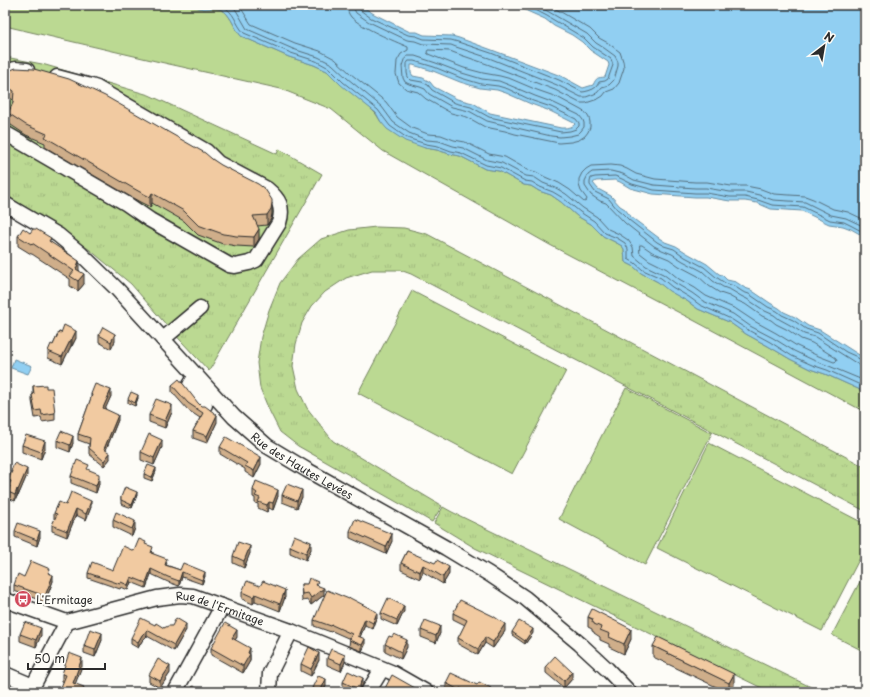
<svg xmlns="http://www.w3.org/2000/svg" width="870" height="697" viewBox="0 0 870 697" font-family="'Playpen Sans',sans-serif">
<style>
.grass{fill:url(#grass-tufts);stroke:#73825e}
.park{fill:#bbd992;stroke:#73825e}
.water{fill:#91cff2;stroke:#688da2;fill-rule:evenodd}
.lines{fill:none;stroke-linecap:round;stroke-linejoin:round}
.shore{stroke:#546d7b;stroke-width:1}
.minor-casing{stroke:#2b2b2b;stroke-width:17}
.minor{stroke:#fdfcf7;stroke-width:14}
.wall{fill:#cfae8a;stroke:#2b2b2b}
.shaded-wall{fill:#a98d71;stroke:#2b2b2b}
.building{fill:#f1caa1;stroke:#2b2b2b}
.labels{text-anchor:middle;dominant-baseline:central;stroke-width:4;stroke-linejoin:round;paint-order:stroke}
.street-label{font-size:11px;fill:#2b2b2b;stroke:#fdfcf7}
.poi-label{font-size:11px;fill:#2b2b2b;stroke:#fdfcf7;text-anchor:start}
</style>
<defs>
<pattern id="grass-tufts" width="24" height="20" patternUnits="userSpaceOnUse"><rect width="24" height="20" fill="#bbd992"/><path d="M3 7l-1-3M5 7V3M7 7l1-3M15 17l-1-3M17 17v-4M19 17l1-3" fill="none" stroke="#a1ba7e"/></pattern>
</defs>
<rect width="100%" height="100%" fill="#fdfcf7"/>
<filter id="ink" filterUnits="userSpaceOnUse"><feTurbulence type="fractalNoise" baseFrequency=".025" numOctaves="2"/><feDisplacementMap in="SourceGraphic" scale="8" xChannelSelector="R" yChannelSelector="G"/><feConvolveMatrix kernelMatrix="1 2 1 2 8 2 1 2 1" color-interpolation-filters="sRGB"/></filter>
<g filter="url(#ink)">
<g class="grass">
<path d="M5,57L42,64L149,95L277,154L279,149L322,174L209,371L169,328L131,284L90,250L11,198L5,195Z"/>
<path d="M376,227L404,228L427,234L865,467V511L411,274L400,270H372L346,278L325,292L312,306L302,323L296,344L293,366L298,389L307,408L333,441L442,506L432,522L298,446L280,432L269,410L260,388L257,363L261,337L269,310L280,283L298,259L321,239L349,230Z"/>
<path d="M443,507L452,512L821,692H770L475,548L434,523Z"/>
</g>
<g class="park">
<path d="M5,5H187C192,6 197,8 202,8C211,10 221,5 228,15C233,22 236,30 241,36L289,57L314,65L327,71L369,107L376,114L381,122L425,148L437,150L450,154L460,156L485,169L499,171L524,185L531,186L539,191L551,195L561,202L577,216L591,224L603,236L615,242L622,246L624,249L625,262L633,266L641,273L658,282L670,291L687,301L698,309L729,322L746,334L768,346L790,359L810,369L825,374L865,392V412L695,321L550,245L383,151L331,109L281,89L160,62L5,26Z"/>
<path d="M412,291L566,371L512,474L358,393Z"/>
<path d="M626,388L712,433L645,565L559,519Z"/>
<path d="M709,443L865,524V548L822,631L657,548Z"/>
<path d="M865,572V652L832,635Z"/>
</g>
<g class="water">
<path d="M187,5H360L374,14L410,32H417L424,35L452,36L459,38L492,50L561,76L583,88L593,85C597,77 597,78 605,77L609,65L608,62L590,50L582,42L572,35L554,26L545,19L527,11L519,5H865V203L864,204H865V237L851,229L843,226L829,224L802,211L771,209L757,203L745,201H730L706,197H695L653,194L630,188L620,182L615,180L596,181L593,183L598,189L611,196L620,206L625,209L631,217L659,238L665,242L676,246L687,253L707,264L719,274L722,275L727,280L736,282L745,288L751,290L770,303L779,308L784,312L795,317L808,326L820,330L864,358L865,362V392L825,374L810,369L790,359L768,346L746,334L729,322L698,309L687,301L669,291L658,282L641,273L633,266L625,262L624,249L622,246L615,242L603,236L591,224L577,216L561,202L551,195L539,191L531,186L524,185L499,171L485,169L460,156L450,154L437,150L425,148L405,141L387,129L381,122L376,113L341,85L327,71L314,65L289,57L241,36C235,29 233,21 227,14C220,6 212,9 203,9C198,8 192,6 187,5ZM411,65H413L433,71L460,82L480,88L497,90L506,93L531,104L550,111L574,123L575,124C572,128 566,128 561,128L490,113L473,103L457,99L434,87L430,82L423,78L413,76L411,73Z"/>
<path d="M14,359L32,366L28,374L11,368Z"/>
</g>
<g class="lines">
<g class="shore">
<path d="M221,5C236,13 234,22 244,33L291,53L316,61L329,68L343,82L378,110L390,126L407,138L426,144L438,146L451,151L461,153L486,165L501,168L525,181L532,182L540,187L553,192L563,198L580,212L594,221L605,233L617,238L625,243L628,249V259L635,263L643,270L661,278L672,287L689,297L700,305L731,319L748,330L770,342L792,356L812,365L827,370L865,387"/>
<path d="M231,5L236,10L247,29L293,49L318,57L332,64L347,78L382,107L393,122L409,133L427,140L439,141L453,146L463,148L487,160L502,163L526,176L534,177L543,183L556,188L566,194L583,208L597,217L608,229L619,234L628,240L633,247L634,256L646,266L663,274L675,283L692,293L703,301L733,314L750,326L773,338L794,351L813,360L829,366L865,381"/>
<path d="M239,5L251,24L295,43L320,51L335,59L351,74L386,102L397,117L412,128L428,134L441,135L454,140L465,142L489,154L505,157L528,170L536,172L545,177L559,183L570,190L584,202L586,201L587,199L581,191L579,185V179L582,173L586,169L591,166L611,165L620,166L627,169L636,174L655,179L695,182H707L731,186H746L761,189L774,194L805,196L813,199L833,209L848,212L865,220"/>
<path d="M347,5C347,10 348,13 351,17C362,28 394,41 408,47V50L401,54L397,61L396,74L399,83L406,89L418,92L426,99L451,113L467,117L485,127L505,131L515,134L559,143L571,142L579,140L585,136L588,132L590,127V122L589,118L586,113L581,110L557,97L537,90L511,79L500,76L483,73L464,68L428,54L427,52L428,50L450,51L455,53L487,64L555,90L580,103H586L598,99L603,96L606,92L614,89L619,83L624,68L623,61L620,52L608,43L599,38L590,29L549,5"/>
<path d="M353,5L354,9L356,13L369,22L407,40L415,41L423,44L451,45L456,47L489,58L557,85L581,97H586L597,93L602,87L609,85L614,80L618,66V62L615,56L604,48L596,43L587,34L549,12L536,5"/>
<path d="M358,5L360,10L371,18L408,35L416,36L424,39L451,40L458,42L491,53L559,80L582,92C585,92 593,90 596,87C597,86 598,84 599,82L605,81L608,79L613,65L611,59L593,47L584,38L547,16L526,5"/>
<path d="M408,56H415L436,63L462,73L482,79L499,81L509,85L535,96L554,103L579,115L583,120L584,123V127L581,131L578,134L570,136L560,137L551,136L487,121L469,111L452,107L429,94L425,89L420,87L409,84L405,82L403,78L402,66L404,60Z"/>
<path d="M409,61H414L434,67L461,78L481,84L498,86L508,89L533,101L551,107L576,119L579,123V126L576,129L570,131L561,132L489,117L471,107L455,103L432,90L428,85L422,82L411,80L408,77L407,73V64Z"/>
<path d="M865,227L846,218L831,215L805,202L773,200L759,195L746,192H730L706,188H695L654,185L634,180L623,174L611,171L592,172L588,175L585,181V186L591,195L600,201L606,203L625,223L654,246L662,250L672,254L683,261L702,271L713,281L723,287L731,290L741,296L747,299L765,311L774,315L779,319L790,325L804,334L815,337L859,365L865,366"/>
<path d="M865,233L852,226L844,222L830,220L803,207L772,205L758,200L745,197H730L706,193H695L654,190L632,184L622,179L615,176L595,177L591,178L590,182V185L595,192L609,199L617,209L622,213L629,220L657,242L664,246L674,249L685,257L704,267L716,277L725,283L734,286L743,292L749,294L768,307L777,311L782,315L793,320L806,329L818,333L846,352L855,356L862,361H865"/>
<path d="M640,245H642L652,252L669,259L679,266L698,276L709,286L720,293L729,296L738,301L745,304L762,316L771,320L776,324L788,330L801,339L812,343L836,358L837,361L834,362L816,355L797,346L776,333L754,321L736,309L706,296L695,288L679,279L667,269L649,260L640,253Z"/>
</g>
<g class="minor-casing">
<g id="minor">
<path d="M5,73L15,69L27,70"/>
<path d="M5,133L127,204L150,220L229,265L235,266L249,263L256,260L279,223C284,207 279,199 267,189L218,163L206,151L97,88L91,86L57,77"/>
<path id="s1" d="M5,204L58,235L81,254L117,289L234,417L267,446L307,470L446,548L489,574L525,598L580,644L607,669L629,692"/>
<path d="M163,339L200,308"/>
<path d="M196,375L190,385L205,405"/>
<path id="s2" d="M5,600L67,622L157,598L180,595L193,596L291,631L391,672L426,692"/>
<path d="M5,674L33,686"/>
<path d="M31,692L33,686L67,622"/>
<path d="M175,692L220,610L222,606"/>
<path d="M269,692L270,673L291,631"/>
<path d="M368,692L382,669"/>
</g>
</g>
<use href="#minor" class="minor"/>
</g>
<g class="wall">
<path d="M7,72L212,159L272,214L271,219L267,225L257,226L259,239L254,247L236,246L231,245L223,244L198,235L184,221L152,203L150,207L140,202L131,197L45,147V143L26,135L8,123V113L13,103V100L5,95V81L7,78Z"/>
<path d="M30,233L51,242L79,270L84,284L78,291L70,286V279L32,254H31L18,246V236Z"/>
<path d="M59,332L76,338L72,346H71L62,364L48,358V351L53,345Z"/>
<path d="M99,335L115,341L111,349L99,342Z"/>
<path d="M172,385L201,406L217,422L207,443L193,438V431L200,418L188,410L172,392Z"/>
<path d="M33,386L46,388L55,413V420L42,422L41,417L35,418L32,401V395L33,394Z"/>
<path d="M91,394L111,396L105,409L118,420L106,450L110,459L104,466L89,454V444L78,440V434L91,398Z"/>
<path d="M138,398L135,406L128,403V399Z"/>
<path d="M172,412L165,428L149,422V415Z"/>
<path d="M57,440L73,443L70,452L57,447Z"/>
<path d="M22,445L45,448L41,459L22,452Z"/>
<path d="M162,447L154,465L141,460V452Z"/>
<path d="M220,447L261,464L254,478L245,472V469L220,454Z"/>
<path d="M89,470L99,484L96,493L71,483V476Z"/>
<path d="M11,471L27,475L18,496H17L15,501L8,498V492L9,489L8,480L11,475Z"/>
<path d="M156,471L152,481L144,478V474Z"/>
<path d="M253,490L278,496L273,510L269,508L267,512L258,508V504L255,503V498L253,497Z"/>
<path d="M137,495L132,508L121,504V497Z"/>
<path d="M282,495L302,497L297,508L282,502Z"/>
<path d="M66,505L91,507L86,520L76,515L67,537L52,531V525L55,519H54V513Z"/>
<path d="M113,520L135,528L132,536L113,527Z"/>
<path d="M15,531L40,537L37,546L15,537Z"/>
<path d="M350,531L392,541L386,554L350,538Z"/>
<path d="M146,545L153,552V554L167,563L166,565L180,570L205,576L202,584L182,577L179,586L168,582L151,574L146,588L131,582L128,590L121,587L120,589L88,578V573L113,570L134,551Z"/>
<path d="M290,546L311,549L306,560L290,553Z"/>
<path d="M407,551L449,574L443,584L423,572L420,579L401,570V563Z"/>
<path d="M250,553L244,568L233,563V556Z"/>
<path d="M50,573L53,581L45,602L14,591V585L24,577Z"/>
<path d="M301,584L318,585L324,595L311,605L308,600L302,601Z"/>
<path d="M242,592L285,597L280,611L255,601L253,604L242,599Z"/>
<path d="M404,611L397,626L381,619V613Z"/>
<path d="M453,613L505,631L493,648L485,643L478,655L458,644V638L465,625L453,619Z"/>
<path d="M588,617L631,639L624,654L609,647V644L600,640V637L594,633V632L592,631V629L588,627Z"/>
<path d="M377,618L373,629L365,625L360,637L365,645L362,651L349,646L350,639L332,631L331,632L314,626V620Z"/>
<path d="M155,625L164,628L186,630L174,651L147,636L142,641L138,648L131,644V638Z"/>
<path d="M421,630L440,633L436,643L421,637Z"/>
<path d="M512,632L533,633L525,644L512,635Z"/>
<path d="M20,634L41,635L36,647L20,641Z"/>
<path d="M237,637L235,640L250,655V661L243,673L211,655V648Z"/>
<path d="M102,640L95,657L84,653V646Z"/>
<path d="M385,644L407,647L401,659L385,651Z"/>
<path d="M653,646L734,685L730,692H727L653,657Z"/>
<path d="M327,658L345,662L341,671L327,665Z"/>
<path d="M319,660L311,676L301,671V664Z"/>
<path d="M82,666L75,683L84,692L62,681V674Z"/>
<path d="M546,666L572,679L564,688L546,673Z"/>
<path d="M170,673L160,688L149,682V675Z"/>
<path d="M343,682L363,684L360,692H351L343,688Z"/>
<path d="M446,683L491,692H450L446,690Z"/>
<path d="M326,686L323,692H312V688Z"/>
</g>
<g class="shaded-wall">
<path d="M152,193V203L150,207V197Z"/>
<path d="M272,203V214L271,219L267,225V215Z"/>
<path d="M259,229V239L254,247V237Z"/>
<path d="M79,261V272L76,269Z"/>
<path d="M84,274V284L78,291V281Z"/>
<path d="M76,331V338L72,346V339Z"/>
<path d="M115,334V341L111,349V342Z"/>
<path d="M71,339V346L62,364V357Z"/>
<path d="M111,390V396L103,414V408Z"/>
<path d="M138,395V398L135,406V403Z"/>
<path d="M172,405V412L165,428V421Z"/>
<path d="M118,415V420L104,454V449Z"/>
<path d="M217,415V422L207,443V436Z"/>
<path d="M73,436V443L70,452V445Z"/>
<path d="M162,440V447L154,465V458Z"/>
<path d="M45,441V448L41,459V452Z"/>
<path d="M110,453V459L104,466V461Z"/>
<path d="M261,457V464L254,478V471Z"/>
<path d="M156,468V471L152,481V477Z"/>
<path d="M27,469V475L18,496V490Z"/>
<path d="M99,477V484L96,493V486Z"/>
<path d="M17,489V496L15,501V495Z"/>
<path d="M278,490V496L273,510V503Z"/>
<path d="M302,490V497L297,508V501Z"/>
<path d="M137,492V495L132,508V505Z"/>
<path d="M91,501V507L86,520V514Z"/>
<path d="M269,502V508L267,512V505Z"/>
<path d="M76,509V515L67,537V531Z"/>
<path d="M135,521V528L132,536V529Z"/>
<path d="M40,531V537L37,546V540Z"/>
<path d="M392,534V541L386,554V547Z"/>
<path d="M311,542V549L306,560V553Z"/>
<path d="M250,546V553L244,568V561Z"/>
<path d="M423,565V572L420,579V572Z"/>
<path d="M449,567V574L443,584V577Z"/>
<path d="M151,569V574L146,588V583Z"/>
<path d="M182,572V577L179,586V581Z"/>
<path d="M205,572V576L202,584V580Z"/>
<path d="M53,575V581L45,602V596Z"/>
<path d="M131,577V582L128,590V585Z"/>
<path d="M324,588V595L311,605V598Z"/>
<path d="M285,590V597L280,611V604Z"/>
<path d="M255,594V601L253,604V597Z"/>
<path d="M404,606V611L397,626V620Z"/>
<path d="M377,612V618L373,629V623Z"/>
<path d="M365,619V625L358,642V636Z"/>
<path d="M186,624V630L174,651V645Z"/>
<path d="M505,624V631L493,648V642Z"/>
<path d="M440,626V633L436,643V636Z"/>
<path d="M41,628V635L36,647V640Z"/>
<path d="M533,629V633L525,644V641Z"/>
<path d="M631,629V639L624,654V644Z"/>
<path d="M9,630V637L5,647V640Z"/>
<path d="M147,630V636L142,641L138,648V642L142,635Z"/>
<path d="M237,630V637L232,645V638Z"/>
<path d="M102,633V640L95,657V650Z"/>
<path d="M485,637V643L478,655V649Z"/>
<path d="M365,639V645L362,651V645Z"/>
<path d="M407,640V647L401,659V652Z"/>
<path d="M250,648V661L243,673V666L248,653Z"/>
<path d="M319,653V660L311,676V669Z"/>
<path d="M345,655V662L341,671V664Z"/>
<path d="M82,658V666L73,690V683Z"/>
<path d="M170,666V673L160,688V681Z"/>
<path d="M572,672V679L564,688V681Z"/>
<path d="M734,674V685L730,692H729V683Z"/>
<path d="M363,678V684L360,691V685Z"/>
<path d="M326,679V686L323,692H320Z"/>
</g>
<g class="building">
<path d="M16,68L34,69L69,79L105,96L205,153L212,159L221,165L258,184L265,189L272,200V203L271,209L267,215L253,216L259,229L254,237L236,236L231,235L223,234L198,225L184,211L152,193L150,197L140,192L131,187L45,137L47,134L26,125L8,113L13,103L14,91L5,85V81L11,74L7,72L8,71Z"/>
<path d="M23,228L30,233L33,229H36L51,238L49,241L79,261L76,269L84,274L78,281L70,276L74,271L32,243L31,244L18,236Z"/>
<path d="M64,325L76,331L72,339H71L62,357L48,351L51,344L53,345L59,332L61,333Z"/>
<path d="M103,327L115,334L111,342L99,335Z"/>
<path d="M179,379L184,385L198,403L201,406H205L217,415L207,436L193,431L203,413L188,403L172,385Z"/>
<path d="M95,384L111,390L103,408L118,415L104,449L110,453L104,461L89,448L90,438L78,434L92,395L91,394Z"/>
<path d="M46,385V388H52L55,413L42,415L41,410L35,411L32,395L34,394L33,386Z"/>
<path d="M131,392L138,395L135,403L128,399Z"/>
<path d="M156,399L172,405L165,421L149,415Z"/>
<path d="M61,431L73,436L70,445L57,440Z"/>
<path d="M149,434L162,440L154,458L141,452Z"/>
<path d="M26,435L45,441L41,452L22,445Z"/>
<path d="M226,437L261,457L254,471L245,466L247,463L220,447Z"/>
<path d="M77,460L89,465L87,469L99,474V477L96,486L71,476Z"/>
<path d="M14,463L27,469L18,490L17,489L15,495L8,492L10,486L9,485L11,481L8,480L12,471H11Z"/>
<path d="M148,465L156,468L152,477L144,474Z"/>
<path d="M256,481L278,490L273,503L269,502L267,505L258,502L260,498L255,496L257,493L253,490Z"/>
<path d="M287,484L302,490L297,501L282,495Z"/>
<path d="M125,487L137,492L132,505L121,500V497Z"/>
<path d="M71,492L91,501L86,514L76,509L67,531L52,525L57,514L54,513L59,502L66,505Z"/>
<path d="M116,512L135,521L132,529L113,520Z"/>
<path d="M355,519L392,534L386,547L350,531Z"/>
<path d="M18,523L40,531L37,540L15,531Z"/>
<path d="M294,535L311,542L306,553L290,546Z"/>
<path d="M139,539L146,542L145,544L153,547L151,553L167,559L165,565L180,570L183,563L205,572L202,580L182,572L179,581L168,577L151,569L146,583L131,577L128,585L121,582L120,584L88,573L92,562L113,570L123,546L134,551Z"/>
<path d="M238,542L250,546L244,561L233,556Z"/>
<path d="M407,551L435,563L437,560L449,567L443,577L423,565L420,572L401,563Z"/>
<path d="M31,561L50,569L48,573L53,575L45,596L14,585L18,574L24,577Z"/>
<path d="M309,578L318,582L316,585L324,588L311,598L308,593L302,594L301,584H307Z"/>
<path d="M247,581L260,586L263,581L285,590L280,604L255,594L253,597L242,592Z"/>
<path d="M327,590L349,599L350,598L377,612L373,623L365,619L358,636L365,639L362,645L349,640L352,634L332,625L331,626L314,620Z"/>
<path d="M388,598L404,606L397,620L381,613Z"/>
<path d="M460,600L493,616L505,624L493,642L485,637L478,649L458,638L467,620L453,613Z"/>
<path d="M592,609L631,629L624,644L609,637L610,634L600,630L601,627L594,624V623L592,622L593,619L588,617Z"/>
<path d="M141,618L155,625L156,623L164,628L168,626H172L176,618L186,624L174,645L147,630L142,635L138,642L131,638Z"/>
<path d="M425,620L440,626L436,636L421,630Z"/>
<path d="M519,621L533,629L525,641L512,632Z"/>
<path d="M25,622L41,628L36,640L20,634Z"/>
<path d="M225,623L237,630L232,638L250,648L248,653L250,654L243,666L211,648Z"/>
<path d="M5,629L9,630L5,640Z"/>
<path d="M90,629L102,633L95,650L84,646Z"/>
<path d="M394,634L407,640L401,652L385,644L389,636L392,637Z"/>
<path d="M658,637L734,674L729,683L653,646Z"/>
<path d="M309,647L319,653L311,669L301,664Z"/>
<path d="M331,649L345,655L341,664L327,658Z"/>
<path d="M69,653L82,658L73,683L84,687L82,692H59L66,675L62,674Z"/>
<path d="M555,656L572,672L564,681L546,666Z"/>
<path d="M158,659L170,666L160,681L149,675Z"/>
<path d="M348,671L363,678L360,685V690L343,682Z"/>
<path d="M451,673L477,685L479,682L491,688L489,692H468L460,688L459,690L446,683Z"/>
<path d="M392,675L422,692H383Z"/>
<path d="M318,676L326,679L320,692L312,688Z"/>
<path d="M193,686L200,690L198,692H187L188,689L191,690Z"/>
</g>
</g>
<defs>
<g id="bus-disc" transform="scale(0.9)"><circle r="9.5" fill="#d1495b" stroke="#fdfcf7"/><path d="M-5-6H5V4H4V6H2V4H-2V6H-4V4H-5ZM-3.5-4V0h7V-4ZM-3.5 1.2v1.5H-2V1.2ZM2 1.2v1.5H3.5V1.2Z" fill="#fff"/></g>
</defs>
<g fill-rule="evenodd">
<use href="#bus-disc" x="23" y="599"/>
</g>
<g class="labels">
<g class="street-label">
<text stroke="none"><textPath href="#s1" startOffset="399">Rue des Hautes Levées</textPath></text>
<text stroke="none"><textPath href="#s2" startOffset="224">Rue de l'Ermitage</textPath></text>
</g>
<g class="poi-label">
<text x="36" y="599">L'Ermitage</text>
</g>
</g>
<rect width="870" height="697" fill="none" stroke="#fdfcf7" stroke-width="20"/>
<rect x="10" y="10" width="850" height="677" fill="none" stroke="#2b2b2b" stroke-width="1.5" filter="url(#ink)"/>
<g transform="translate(824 46) rotate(31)" stroke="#fdfcf7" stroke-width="3" paint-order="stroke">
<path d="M0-3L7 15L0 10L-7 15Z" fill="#2b2b2b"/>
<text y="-6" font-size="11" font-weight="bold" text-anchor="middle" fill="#2b2b2b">N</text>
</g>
<path d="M28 663v6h77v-6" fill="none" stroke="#2b2b2b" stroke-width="2"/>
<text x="34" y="663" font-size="12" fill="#2b2b2b" stroke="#fdfcf7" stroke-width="3" paint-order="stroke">50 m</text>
</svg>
